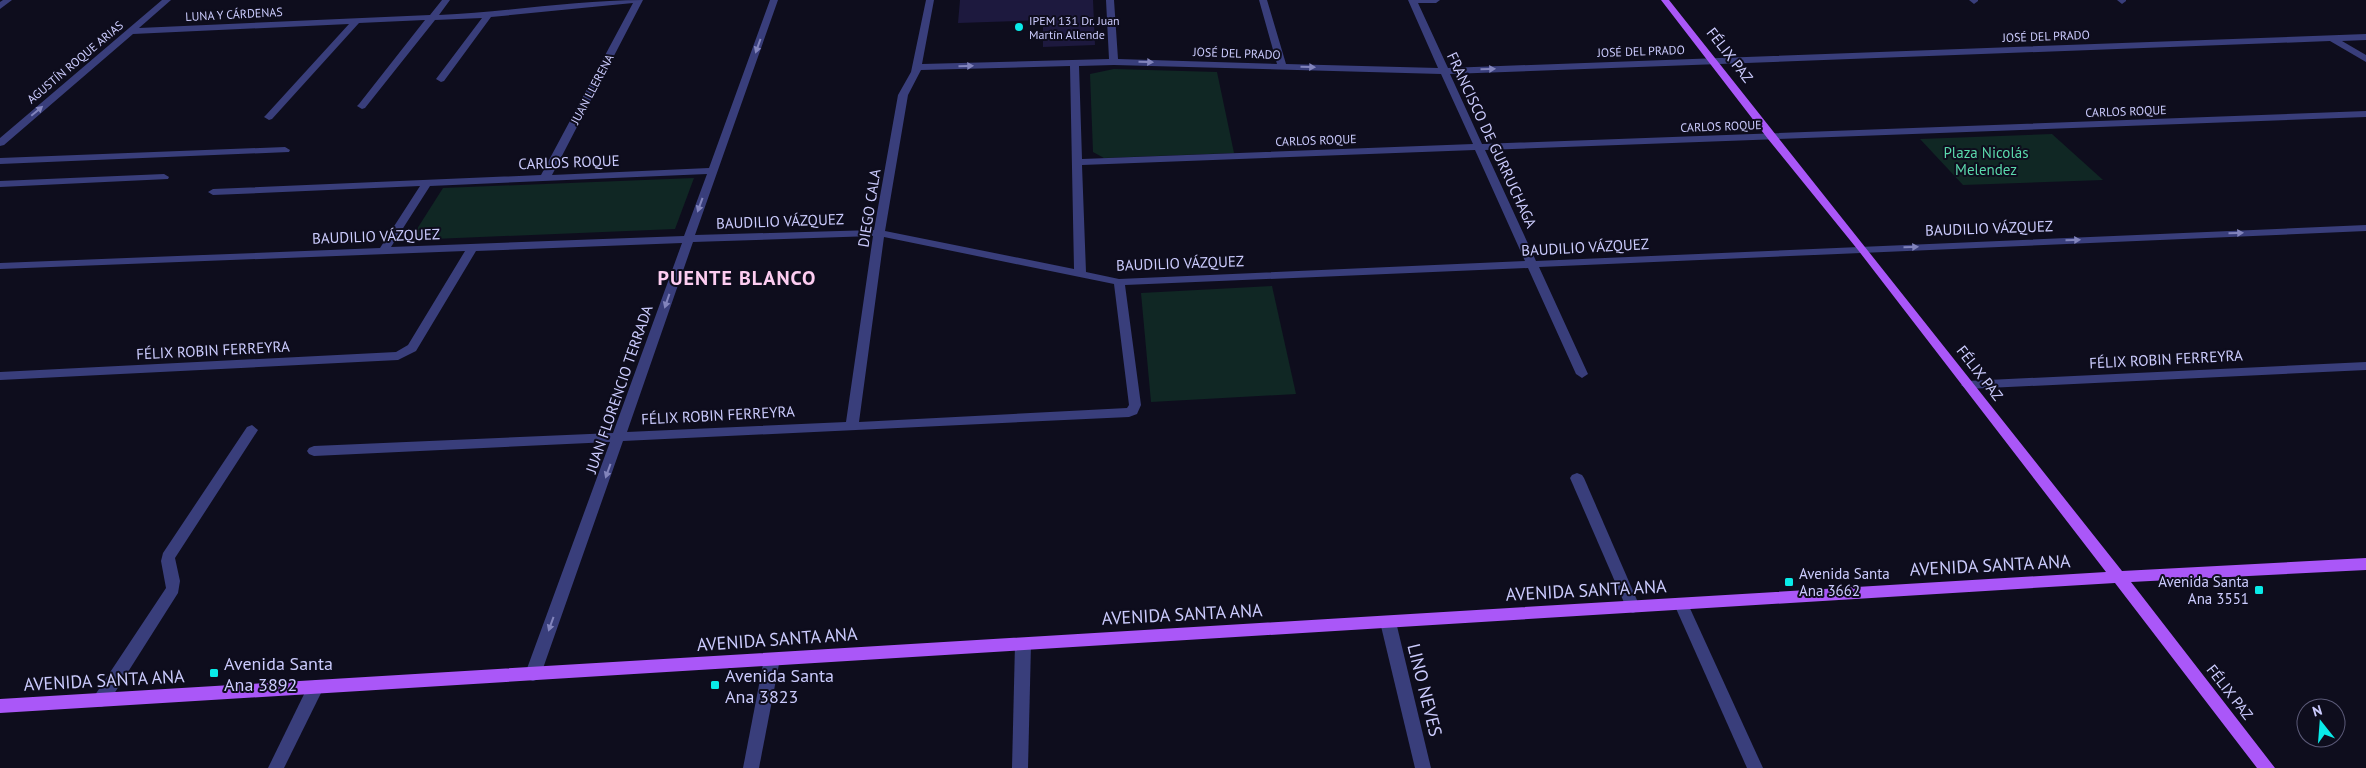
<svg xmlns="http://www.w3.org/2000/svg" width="2366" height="768" viewBox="0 0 2366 768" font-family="'PT Sans',sans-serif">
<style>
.green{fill:#102724}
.building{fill:#1d193e}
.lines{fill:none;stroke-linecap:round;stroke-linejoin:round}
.minor{fill:#393e7b;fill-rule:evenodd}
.major{fill:#aa57f8;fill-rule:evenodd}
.oneway{fill:#8284bc}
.poi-dot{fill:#09ebe8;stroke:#0e0d1d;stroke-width:2}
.labels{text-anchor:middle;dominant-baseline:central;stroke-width:4;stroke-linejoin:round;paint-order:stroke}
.far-street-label{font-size:12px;fill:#cbcbfd;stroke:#0e0d1d}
.far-poi-label{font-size:12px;fill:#cbcbfd;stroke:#0e0d1d;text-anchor:start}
.street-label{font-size:15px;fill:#cbcbfd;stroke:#0e0d1d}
.park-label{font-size:15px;fill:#5bd9ac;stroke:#0e0d1d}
.poi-label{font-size:15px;fill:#cbcbfd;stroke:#0e0d1d;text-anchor:start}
.near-street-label{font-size:18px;fill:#cbcbfd;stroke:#0e0d1d}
.near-poi-label{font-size:18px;fill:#cbcbfd;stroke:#0e0d1d;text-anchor:start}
.district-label{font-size:20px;font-weight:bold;letter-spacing:1px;fill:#fdcdf1;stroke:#0e0d1d}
</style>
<rect width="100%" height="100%" fill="#0e0d1d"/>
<g class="green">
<path d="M1114,69L1217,72L1234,153L1104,158L1093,152L1090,74Z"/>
<path d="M2052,134L2103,180L1963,185L1920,139Z"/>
<path d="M694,178L675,229L410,240L443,188Z"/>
<path d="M1272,286L1296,394L1151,402L1141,293Z"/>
</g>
<path class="building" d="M960,0H1093L1095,45L1043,47V20L958,23Z"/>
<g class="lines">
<g class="minor">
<path d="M3,0H12L0,9V2Z"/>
<path d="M162,0H171L139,28L430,15L442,0H450L439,15C507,12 575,0 643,0L552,175L709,168L770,0H778L695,235L874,230L898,95L911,72L926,0H934L922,64L1109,59L1106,0H1114L1118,59L1277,64L1259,0H1267L1286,64L1438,68L1408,0H1440L1436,3H1418L1448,68L2366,34V40L2342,41L2366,55V62L2330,41L1450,74L1482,144L2366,111V117L1485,150L1536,261L2366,225V231L1539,267L1588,374L1582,378L1576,374L1528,268L1125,285L1141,405L1137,414L1129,417L623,441L541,674L539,679L533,681L527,679L525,674L610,442L314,456L309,454L307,451L309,448L314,446L613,433L682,243L476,251L416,351L398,360L0,380V372L396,352L408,345L465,251L0,269V263L380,248L420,186L213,195L208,192L213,189L541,175L633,3L491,17L444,81L441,82L436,79L482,18L435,20L365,108L362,109L357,106L359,104L425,20L359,23L272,119L269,120L264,117L266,115L349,24L133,34L4,145L0,146V138ZM1114,65L1441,74L1473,144L1082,159L1079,66ZM1070,66L1074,269L885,231L908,95L921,70ZM1475,150L1525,261L1119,279L1086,272L1082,165ZM707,174L684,236L391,247L430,186ZM873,236L846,422L627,432L693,242ZM884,237L1114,284L1129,405L1127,408L859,422Z"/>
<path d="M1969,0H1978V1L1974,4Z"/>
<path d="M2117,0H2126V1L2122,4Z"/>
<path d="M285,147L290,150L289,152L0,164V158Z"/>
<path d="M164,174L169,177L168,179L0,187V181Z"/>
<path d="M2366,362V370L1967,389L1961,385L1967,381Z"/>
<path d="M252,425L258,430L175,558L180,581L178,593L107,705L101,707L95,705L93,700L95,695L166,588L161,561L163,553L247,427Z"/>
<path d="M1577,473L1582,475L1584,478L1640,607L1638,611L1633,613L1628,611L1626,607L1570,478L1572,475Z"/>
<path d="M1681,598L1686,600L1688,604L1763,768H1747L1674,604L1676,600Z"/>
<path d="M1388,616L1393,618L1396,622L1431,768H1415L1380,622L1383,618Z"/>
<path d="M1023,638L1028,640L1031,644L1028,768H1012L1015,644L1018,640Z"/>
<path d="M772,653L777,654L780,659L759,768H743L764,659L767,654Z"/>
<path d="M316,680L322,682L324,687L284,768H268L310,682Z"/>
</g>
<path class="major" d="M1661,0H1669L2122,571L2366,558V570L2131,582L2275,768H2257L2115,583L0,713V699L2106,572L1858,250L1768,139Z"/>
</g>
<defs><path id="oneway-solid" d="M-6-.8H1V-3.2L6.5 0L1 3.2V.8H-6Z" transform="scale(1.25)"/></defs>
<g class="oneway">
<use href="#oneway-solid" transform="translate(758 46) rotate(110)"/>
<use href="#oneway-solid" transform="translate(1146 62) rotate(2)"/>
<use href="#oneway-solid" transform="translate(966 66) rotate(-1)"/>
<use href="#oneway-solid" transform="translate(1308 67) rotate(2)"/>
<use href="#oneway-solid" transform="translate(1488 69) rotate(-2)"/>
<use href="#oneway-solid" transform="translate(37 111) rotate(-40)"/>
<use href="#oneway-solid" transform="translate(700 205) rotate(110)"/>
<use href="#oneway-solid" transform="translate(2236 233) rotate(-2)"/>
<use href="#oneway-solid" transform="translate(2073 240) rotate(-2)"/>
<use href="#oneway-solid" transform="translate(1911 247) rotate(-2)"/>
<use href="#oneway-solid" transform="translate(667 301) rotate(109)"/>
<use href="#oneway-solid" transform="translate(608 471) rotate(110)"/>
<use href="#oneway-solid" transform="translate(551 624) rotate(110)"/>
</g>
<g class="poi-dot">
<circle cx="1019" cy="27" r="5"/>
<rect x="1784" y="577" width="10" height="10" rx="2.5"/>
<rect x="2254" y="585" width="10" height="10" rx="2.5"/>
<rect x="209" y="668" width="10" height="10" rx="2.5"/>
<rect x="710" y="680" width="10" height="10" rx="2.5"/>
</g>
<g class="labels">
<g class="far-street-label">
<text transform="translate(234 14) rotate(-3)">LUNA Y CÁRDENAS</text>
<text transform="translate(2046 36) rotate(-2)">JOSÉ DEL PRADO</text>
<text transform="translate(1641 51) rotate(-2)">JOSÉ DEL PRADO</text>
<text transform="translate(1237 53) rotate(2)">JOSÉ DEL PRADO</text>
<text transform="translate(75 62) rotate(-40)">AGUSTÍN ROQUE ARIAS</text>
<text transform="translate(592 89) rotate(-62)">JUAN LLERENA</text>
<text transform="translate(2126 111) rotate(-2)">CARLOS ROQUE</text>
<text transform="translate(1721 126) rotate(-2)">CARLOS ROQUE</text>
<text transform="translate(1316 140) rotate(-2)">CARLOS ROQUE</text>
</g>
<g class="far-poi-label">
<text x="1029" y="20">IPEM 131 Dr. Juan<tspan x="1029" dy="14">Martín Allende</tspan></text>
</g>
<g class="street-label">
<text transform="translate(1730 55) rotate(52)">FÉLIX PAZ</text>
<text transform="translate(1492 140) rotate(65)">FRANCISCO DE GURRUCHAGA</text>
<text transform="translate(569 162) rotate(-2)">CARLOS ROQUE</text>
<text transform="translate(869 208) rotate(-81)">DIEGO CALA</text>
<text transform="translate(780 221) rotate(-2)">BAUDILIO VÁZQUEZ</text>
<text transform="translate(1989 228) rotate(-2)">BAUDILIO VÁZQUEZ</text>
<text transform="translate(376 236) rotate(-2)">BAUDILIO VÁZQUEZ</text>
<text transform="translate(1585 247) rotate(-3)">BAUDILIO VÁZQUEZ</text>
<text transform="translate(1180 263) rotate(-2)">BAUDILIO VÁZQUEZ</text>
<text transform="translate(213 350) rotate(-3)">FÉLIX ROBIN FERREYRA</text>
<text transform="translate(2166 359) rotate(-3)">FÉLIX ROBIN FERREYRA</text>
<text transform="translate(1980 373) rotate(52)">FÉLIX PAZ</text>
<text transform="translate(619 389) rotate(-71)">JUAN FLORENCIO TERRADA</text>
<text transform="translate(718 415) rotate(-3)">FÉLIX ROBIN FERREYRA</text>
<text transform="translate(2230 692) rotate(52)">FÉLIX PAZ</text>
</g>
<g class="park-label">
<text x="1986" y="152">Plaza Nicolás<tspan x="1986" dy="17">Melendez</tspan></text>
</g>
<g class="poi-label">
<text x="1799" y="573">Avenida Santa<tspan x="1799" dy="17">Ana 3662</tspan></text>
<text x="2249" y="581" text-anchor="end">Avenida Santa<tspan x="2249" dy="17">Ana 3551</tspan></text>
</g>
<g class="near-street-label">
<text transform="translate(1990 565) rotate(-3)">AVENIDA SANTA ANA</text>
<text transform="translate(1586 590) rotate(-3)">AVENIDA SANTA ANA</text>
<text transform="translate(1182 614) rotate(-3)">AVENIDA SANTA ANA</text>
<text transform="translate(777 639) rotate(-4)">AVENIDA SANTA ANA</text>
<text transform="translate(104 680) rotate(-3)">AVENIDA SANTA ANA</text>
<text transform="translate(1425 690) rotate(76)">LINO NEVES</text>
</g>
<g class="near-poi-label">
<text x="224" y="663">Avenida Santa<tspan x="224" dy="21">Ana 3892</tspan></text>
<text x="725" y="675">Avenida Santa<tspan x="725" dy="21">Ana 3823</tspan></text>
</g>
<g class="district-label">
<text x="737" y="278">PUENTE BLANCO</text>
</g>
</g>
<g transform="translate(2321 723) rotate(343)"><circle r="24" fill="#0e0d1d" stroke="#5a5977"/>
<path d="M0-4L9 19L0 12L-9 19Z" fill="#09ebe8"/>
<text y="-8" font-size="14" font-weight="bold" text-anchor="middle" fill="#cbcbfd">N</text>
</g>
</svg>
